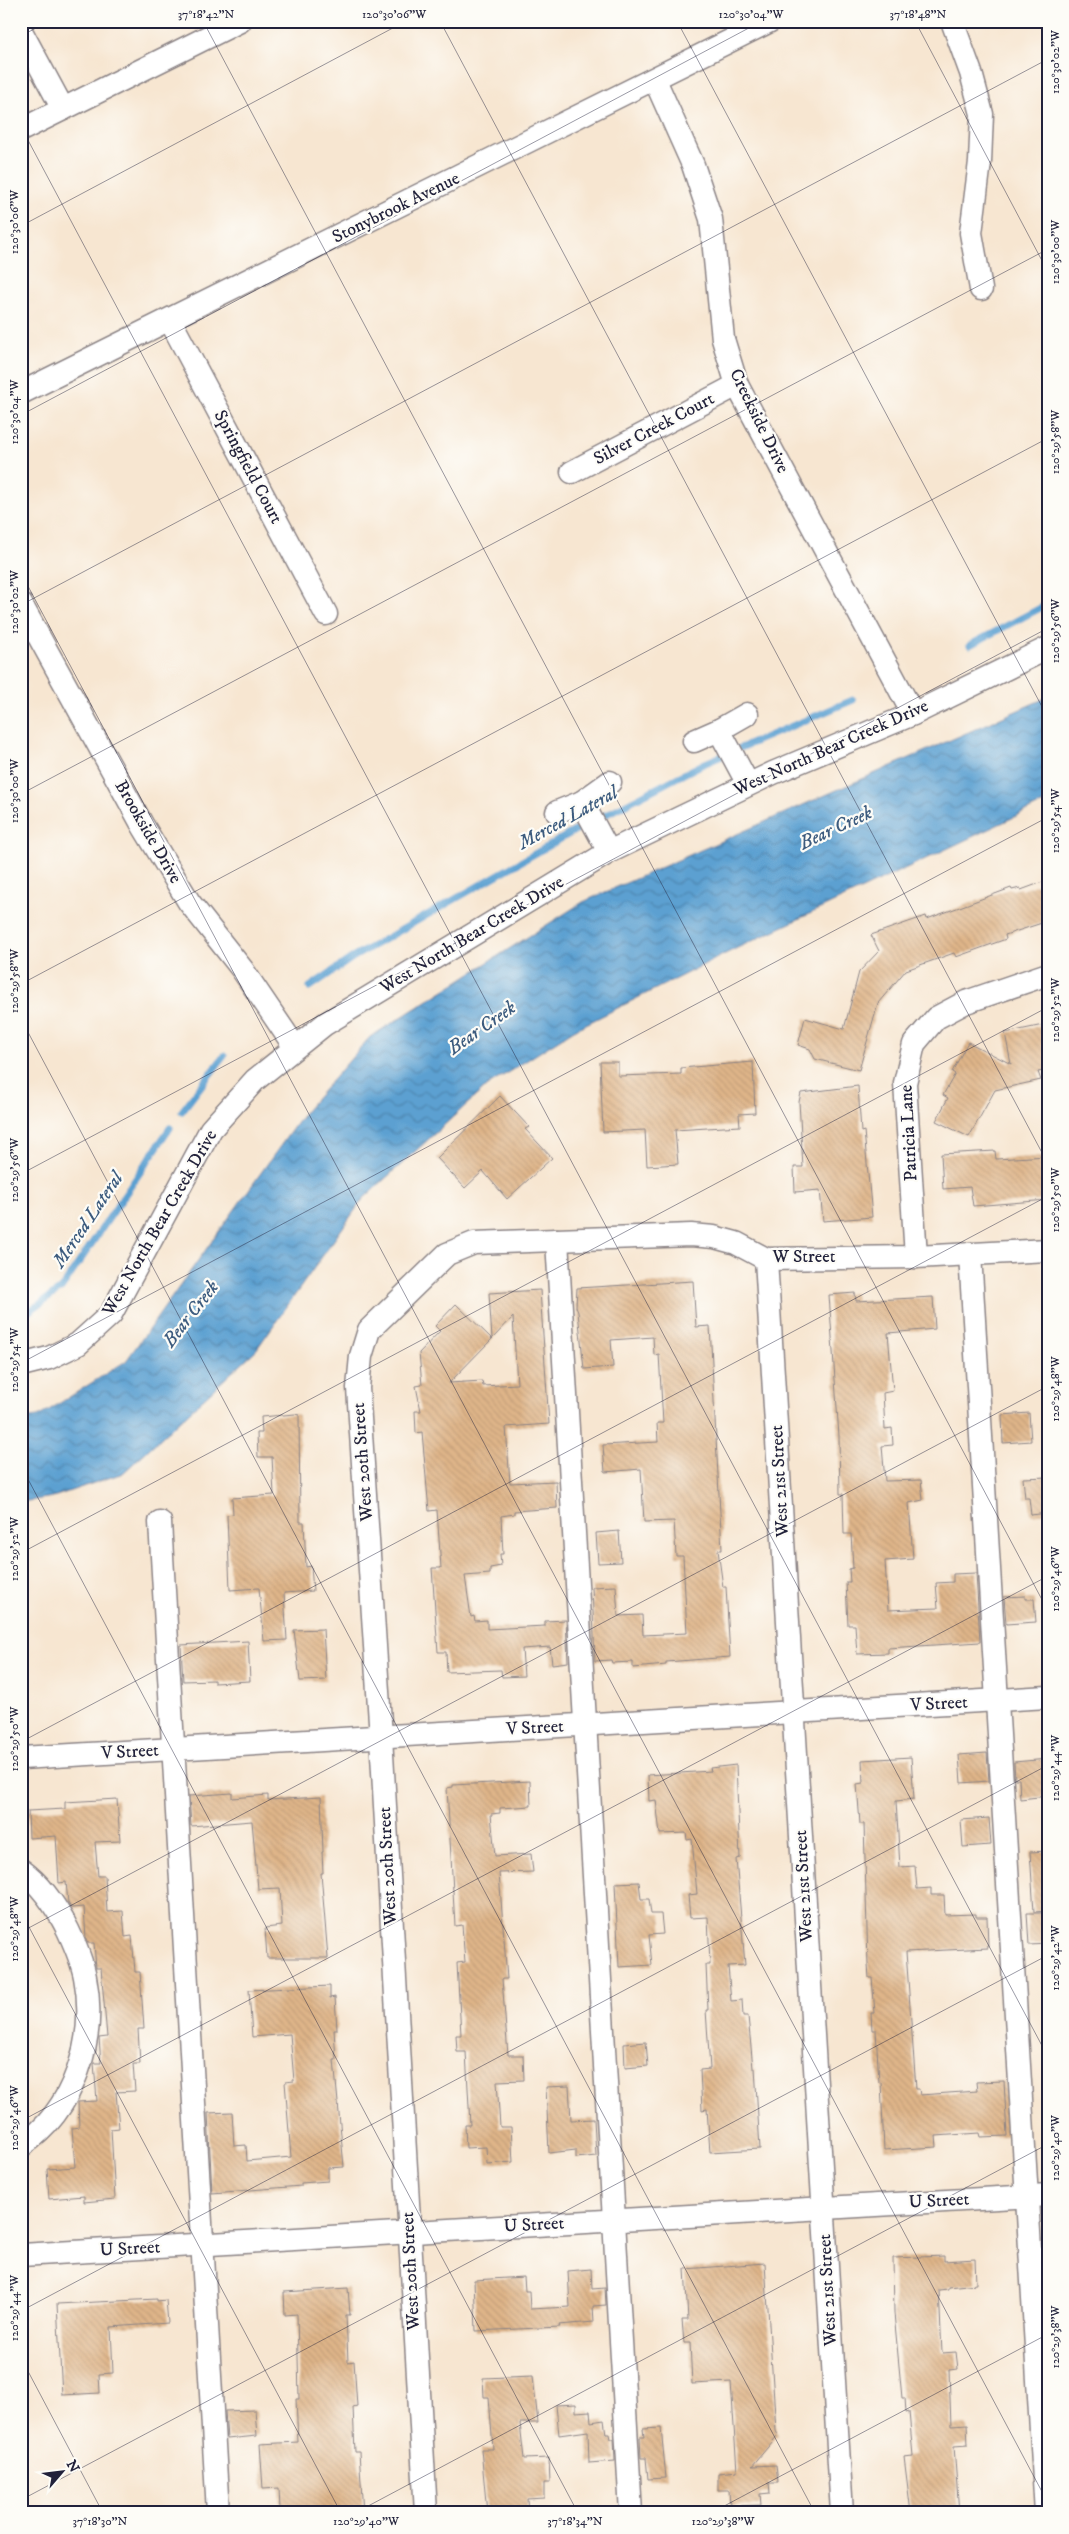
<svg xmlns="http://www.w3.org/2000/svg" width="1069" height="2534" viewBox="0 0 1069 2534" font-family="'IM FELL DW Pica',serif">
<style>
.water{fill:url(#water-waves);stroke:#3f6186}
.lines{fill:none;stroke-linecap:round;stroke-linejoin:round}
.stream{stroke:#5ca0d1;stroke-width:7}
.building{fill:url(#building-back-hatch)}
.minor-casing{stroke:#8c8486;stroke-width:25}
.minor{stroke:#fff;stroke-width:22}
.ticks{fill:none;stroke:#22223b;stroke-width:1;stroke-opacity:0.45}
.labels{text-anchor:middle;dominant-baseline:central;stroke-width:4.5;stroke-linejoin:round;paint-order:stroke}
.street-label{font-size:18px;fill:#22223b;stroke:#fdfcf7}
.water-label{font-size:19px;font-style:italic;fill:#3c5b7e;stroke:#fdfcf7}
.neatline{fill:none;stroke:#22223b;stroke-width:2}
.ticks-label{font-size:12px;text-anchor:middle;fill:#22223b}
</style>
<defs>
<pattern id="water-waves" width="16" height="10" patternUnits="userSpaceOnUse" patternTransform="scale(1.25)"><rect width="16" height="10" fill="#5ca0d1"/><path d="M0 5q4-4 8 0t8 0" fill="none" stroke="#4c82ab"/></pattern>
<pattern id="building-back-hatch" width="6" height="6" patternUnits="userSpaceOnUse" patternTransform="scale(1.25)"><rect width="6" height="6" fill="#dfb589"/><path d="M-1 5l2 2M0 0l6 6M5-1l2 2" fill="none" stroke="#bf9b77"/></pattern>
</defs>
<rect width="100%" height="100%" fill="#fdfcf7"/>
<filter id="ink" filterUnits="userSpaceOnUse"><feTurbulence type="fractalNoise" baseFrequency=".02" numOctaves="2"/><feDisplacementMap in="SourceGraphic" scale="10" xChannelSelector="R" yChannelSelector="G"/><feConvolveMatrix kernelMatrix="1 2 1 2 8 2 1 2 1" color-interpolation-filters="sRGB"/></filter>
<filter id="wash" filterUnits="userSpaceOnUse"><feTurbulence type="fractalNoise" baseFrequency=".0096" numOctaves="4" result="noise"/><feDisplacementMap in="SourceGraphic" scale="20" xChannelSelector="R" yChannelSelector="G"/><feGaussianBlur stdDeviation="1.12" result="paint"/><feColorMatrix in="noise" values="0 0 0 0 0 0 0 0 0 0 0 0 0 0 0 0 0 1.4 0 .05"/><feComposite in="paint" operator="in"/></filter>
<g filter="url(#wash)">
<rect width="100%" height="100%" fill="#f7e6d1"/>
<path class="water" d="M1048,697V801L731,951L574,1030L487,1086L363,1199L256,1350L123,1473L53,1497L21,1502V1419L38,1417L126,1361L306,1110L370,1037L583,902Z"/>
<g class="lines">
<g class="stream">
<path d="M970,645L1048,604"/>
<path d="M310,987L352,958L578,829L703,764L853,700"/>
<path d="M182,1111L224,1056"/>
<path d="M21,1317L61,1289L170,1128"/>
</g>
</g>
<g id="blocks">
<g class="building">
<path d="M1048,880V921L1005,935L1006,939L956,957L954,953L906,970L878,1003L859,1070L815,1059L810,1049L798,1045L805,1018L844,1029L859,972L879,951L871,935L926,916L927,919L1011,888L1012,890L1020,888L1021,890Z"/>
<path d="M1048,1024V1070L1038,1072L1041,1080L995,1090L969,1137L936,1121L948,1098L943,1095L955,1074L952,1072L968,1042L1011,1064L1005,1033Z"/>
<path d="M600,1062H618V1076L681,1074V1068L753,1062L755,1113L739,1114L740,1126L675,1130L678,1164L647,1166L645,1130L603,1132Z"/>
<path d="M858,1086L861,1132L864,1131L872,1217L823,1221L820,1190L795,1192L794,1167H803L799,1102L801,1093Z"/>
<path d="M500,1096L529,1127L525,1129L552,1158L507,1199L483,1171L465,1188L437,1158Z"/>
<path d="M995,1151L996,1159L1048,1156V1200L973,1206L970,1187L943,1189L941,1154Z"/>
<path d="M693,1281L696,1327L710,1326L722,1550H718L723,1587H726L730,1657L666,1662V1665L633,1668V1662L612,1663L611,1660L595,1661L592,1587L616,1586L618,1616L642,1615L643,1635L687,1633L683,1556H676L674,1521L644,1522L641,1469L605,1472L603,1445L658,1442L657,1423H663L659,1354L654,1355L653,1337L611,1340L613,1367L584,1369L578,1312L576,1307L577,1288Z"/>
<path d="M540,1290L549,1424L506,1427L510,1483L556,1481L557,1508L514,1511V1514L501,1516L503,1554H500L501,1566L490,1568V1574L465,1576L471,1617L474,1616L475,1621L487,1620V1629L545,1626V1621L566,1620L568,1662L552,1664L550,1647L522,1649L524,1676L502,1677L501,1670L447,1672L446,1652H438L432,1568H441L437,1510L429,1511L422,1432L416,1433L415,1411H421L416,1386L422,1385L419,1353L440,1331L435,1326L456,1304L492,1339L449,1383L482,1381L483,1386L517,1384L513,1317L492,1339L489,1293Z"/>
<path d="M855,1293L856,1301L933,1297L935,1329L888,1333L893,1391L883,1393L885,1429L892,1428L893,1445L882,1446L885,1481L921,1480L923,1500L909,1503L913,1559L885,1561L888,1610L938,1608L936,1583L953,1582V1574L976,1573L980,1642L888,1648V1653L857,1654L855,1625H848L846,1582H850L849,1569L853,1568L851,1534H844L843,1494H840L839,1436L829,1295Z"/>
<path d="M1029,1413L1031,1441L1003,1443L1002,1415Z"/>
<path d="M295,1414L299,1415L300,1522H304L306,1567L311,1566L313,1591L284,1593L287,1640L264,1641L259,1588L230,1590L227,1515L233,1514L232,1498L274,1495L272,1457H258L257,1433H262L261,1417Z"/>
<path d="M1048,1477V1513L1031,1515L1029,1498H1025L1023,1478Z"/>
<path d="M619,1531L621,1562L598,1563L596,1533Z"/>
<path d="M1025,1596V1599H1034L1036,1622L1006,1624L1004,1597Z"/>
<path d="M323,1629L326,1680L300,1681L294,1630Z"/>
<path d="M248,1641L250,1681L214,1683V1680L183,1681L181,1645Z"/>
<path d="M987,1753L989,1781L961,1783L959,1755Z"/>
<path d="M911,1757L914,1799L896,1801L900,1867L915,1866L917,1889L931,1888V1895H944L945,1915L976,1914V1917H987L988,1948L906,1952L916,2089H919L920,2095L977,2091L976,2082L1004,2081L1007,2136L980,2137L979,2133L936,2136L937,2147L884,2150L881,2082L879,2083L876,2030H872L871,2013H875L872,1978H869L868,1965L864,1824H860L857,1784L863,1783L862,1760Z"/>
<path d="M1048,1759V1796L1020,1799L1019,1779H1015L1014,1762Z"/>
<path d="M736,1765L740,1858L736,1859L745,1965L728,1966L731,2001L742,2000L743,2016H748L753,2068H755L760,2149L710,2152L707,2109L702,2110L700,2070L710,2069L706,2010H708L706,1965H710L708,1917L690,1918L688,1895L697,1894L692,1839L687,1840L686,1833L660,1834L656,1800L649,1801L648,1775L711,1771L710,1768Z"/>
<path d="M530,1781L531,1806L500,1808V1813L491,1814L495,1856L531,1854L533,1872L499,1873L507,1979H502L508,2055H523L524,2080L497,2081L500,2127H511L513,2162L487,2164L486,2147L466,2148L465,2125H470L466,2052H457L456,2035H461L457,1963L465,1962L462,1925L455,1926L447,1788L453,1787V1785Z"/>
<path d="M232,1793V1798L268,1795V1800L321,1797L323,1852H322L323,1873H321L328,1958H267L265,1928L282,1926L280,1888L258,1889L252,1821L191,1826L189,1796Z"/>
<path d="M117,1799L120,1841L95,1842L98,1876H105L107,1912L123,1911L125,1937L132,1936L135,1972H140L144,2029H138L140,2064H133L135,2091L116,2092L119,2128L111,2129L115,2199L84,2202V2196L49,2199L47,2169L75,2167L72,2128L79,2127L78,2102L97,2101L94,2063H101L99,2038L107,2037L101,1968H96L94,1943H88L86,1939L84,1907L71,1908L68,1903L66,1882L59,1883L56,1836L29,1838L28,1811L65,1809V1802Z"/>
<path d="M989,1818L991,1845L963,1847L961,1820Z"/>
<path d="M1048,1851V1911L1034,1912L1030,1852Z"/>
<path d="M639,1882L641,1899H649L651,1914H661L663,1934L649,1935L652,1965L619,1967L615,1883Z"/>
<path d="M1027,1913H1048V1944L1029,1945Z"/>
<path d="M330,1986V1998L335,1997L337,2030H334L336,2060H334L344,2167L328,2168V2181L301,2183V2186L212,2193L208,2113L232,2112L234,2146L246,2145L247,2161L291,2157L285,2082L294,2081L290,2034L252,2037L249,1990Z"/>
<path d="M646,2042L648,2066L625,2068L624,2044Z"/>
<path d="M569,2086L571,2120L594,2119L596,2156L576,2158V2150L549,2153L546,2087Z"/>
<path d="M944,2256V2261L975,2259L976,2284L948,2287V2289L939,2290L942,2353L956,2352L958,2369L949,2370L951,2426L967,2425L968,2445L954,2446L959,2513H911L904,2457L913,2456L909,2412L906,2413L905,2398H902L894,2313L893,2258Z"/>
<path d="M765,2263L776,2431L778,2435L752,2466L776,2465L778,2483H769L770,2493L760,2494L761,2505L730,2506L729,2490H718V2473L737,2471L731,2382L692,2384L690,2343H684L682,2320H688L685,2269Z"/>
<path d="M591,2269L592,2289L605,2288L606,2305L593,2306L594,2322L559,2325L560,2327L476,2331L474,2280L524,2277L525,2291H529L530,2309L570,2307L568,2271Z"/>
<path d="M348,2288L350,2315H346L348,2362L354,2361L357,2406L353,2407L355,2452H359L363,2513H305V2509L280,2510L279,2488L263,2489L260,2444L298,2442L296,2399H299L297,2314L285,2315L284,2292Z"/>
<path d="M157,2299V2301L166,2300L168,2323L111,2327L113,2373L99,2374L100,2393L62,2395L57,2304Z"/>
<path d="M533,2376L538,2423H520L524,2459L549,2458L550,2483H544V2498L527,2499L528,2513H487L481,2449H493L489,2397H484L483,2378Z"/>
<path d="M576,2404V2412L590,2411L591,2422L604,2420L606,2434H609L610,2439H614L615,2461L589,2463L588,2431L559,2435L556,2405Z"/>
<path d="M255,2410L257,2436L227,2439L225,2411Z"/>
<path d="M661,2428L666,2478L648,2479L646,2458H641L640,2437H644L643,2429Z"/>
</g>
</g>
</g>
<g filter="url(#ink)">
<use href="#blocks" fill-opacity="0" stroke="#8c8486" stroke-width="1"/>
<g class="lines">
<g class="minor-casing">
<g id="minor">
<path d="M952,21L971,73L982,114L980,162L971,233L981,289"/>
<path d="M21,31L63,109"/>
<path d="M655,80L693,165L711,219L723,339L737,385L913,714"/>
<path d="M21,130L240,21"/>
<path d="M170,320L326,614"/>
<path d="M21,393L770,21"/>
<path d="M572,472L737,385"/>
<path d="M21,604L143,826L189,902L242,969L295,1047"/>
<path d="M719,730L747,714"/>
<path d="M694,741L719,730L748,784"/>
<path d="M557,812L582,802"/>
<path d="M609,852L582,802L610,782"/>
<path d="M557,1240L631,2513"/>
<path d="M970,1254L1046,2513"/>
<path d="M916,1257L905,1083L914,1044L936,1018L966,1002L1048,974"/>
<path d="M766,1259L842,2513"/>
<path d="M21,1365L49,1358L78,1344L111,1314L211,1129L255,1080L325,1024L609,852L773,773L913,714L1048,648"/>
<path d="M160,1522L218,2513"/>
<path d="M21,1758L1048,1697"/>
<path d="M21,1870C42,1885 57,1908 68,1930C75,1945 82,1961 85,1977C97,2038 75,2110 21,2146"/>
<path d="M21,2255L1048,2195"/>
<path d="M426,2513L381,1737L358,1388L361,1356L369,1330L447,1254L474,1243L691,1235L714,1237L736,1243L766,1259L916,1257L1048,1250"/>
</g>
</g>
<use href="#minor" class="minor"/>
</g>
</g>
<path class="ticks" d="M203,21L1048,1611M440,21L1048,1164M677,21L1048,718M915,21L1048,272M21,36L49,21M21,127L1048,2057M21,226L406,21M21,415L762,21M21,573L1048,2503M21,605L1048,59M21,794L1048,249M21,984L1048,438M21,1019L815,2513M21,1174L1048,628M21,1363L1048,817M21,1466L578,2513M21,1553L1048,1007M21,1742L1048,1196M21,1912L341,2513M21,1932L1048,1386M21,2121L1048,1576M21,2311L1048,1765M21,2358L103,2513M21,2500L1048,1955M355,2513L1048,2144M711,2513L1048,2334"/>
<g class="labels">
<g class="street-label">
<text transform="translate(396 208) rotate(-26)">Stonybrook Avenue</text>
<text transform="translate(759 421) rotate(64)">Creekside Drive</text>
<text transform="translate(654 429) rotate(-28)">Silver Creek Court</text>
<text transform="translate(248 467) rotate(62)">Springfield Court</text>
<text transform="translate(831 748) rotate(-24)">West North Bear Creek Drive</text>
<text transform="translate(148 832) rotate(60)">Brookside Drive</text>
<text transform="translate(472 935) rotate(-31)">West North Bear Creek Drive</text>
<text transform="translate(909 1133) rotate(-93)">Patricia Lane</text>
<text transform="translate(160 1223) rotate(-60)">West North Bear Creek Drive</text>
<text x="804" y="1257">W Street</text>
<text transform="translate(363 1462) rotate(-94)">West 20th Street</text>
<text transform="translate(780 1481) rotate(-93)">West 21st Street</text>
<text transform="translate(939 1704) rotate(-3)">V Street</text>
<text transform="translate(535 1728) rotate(-3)">V Street</text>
<text transform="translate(130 1752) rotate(-3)">V Street</text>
<text transform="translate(388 1866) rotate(-93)">West 20th Street</text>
<text transform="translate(804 1886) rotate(-93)">West 21st Street</text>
<text transform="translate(939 2201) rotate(-3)">U Street</text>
<text transform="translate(534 2225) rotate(-3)">U Street</text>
<text transform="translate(130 2249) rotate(-3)">U Street</text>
<text transform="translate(411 2271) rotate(-93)">West 20th Street</text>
<text transform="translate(828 2290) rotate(-93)">West 21st Street</text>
</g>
<g class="water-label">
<text transform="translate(568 818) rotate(-29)">Merced Lateral</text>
<text transform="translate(836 828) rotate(-25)">Bear Creek</text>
<text transform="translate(482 1028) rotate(-35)">Bear Creek</text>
<text transform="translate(88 1220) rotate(-56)">Merced Lateral</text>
<text transform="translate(191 1314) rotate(-52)">Bear Creek</text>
</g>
</g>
<rect width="1069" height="2534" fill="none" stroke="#fdfcf7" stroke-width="55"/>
<g transform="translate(62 2472) rotate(62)" stroke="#fdfcf7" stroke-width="4" paint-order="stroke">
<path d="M0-4L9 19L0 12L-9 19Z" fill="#22223b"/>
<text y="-8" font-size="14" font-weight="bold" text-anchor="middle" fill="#22223b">N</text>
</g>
<rect x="28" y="28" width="1014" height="2478" class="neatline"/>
<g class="ticks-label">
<text x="206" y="18">37°18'42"N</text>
<text x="394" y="18">120°30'06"W</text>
<text x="751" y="18">120°30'04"W</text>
<text x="918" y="18">37°18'48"N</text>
<text transform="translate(1055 62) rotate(-90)" y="4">120°30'02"W</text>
<text transform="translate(14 222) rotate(-90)" y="4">120°30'06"W</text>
<text transform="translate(1055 252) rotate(-90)" y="4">120°30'00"W</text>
<text transform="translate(14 412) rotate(-90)" y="4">120°30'04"W</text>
<text transform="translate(1055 442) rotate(-90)" y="4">120°29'58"W</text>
<text transform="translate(14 602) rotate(-90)" y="4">120°30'02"W</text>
<text transform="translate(1055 631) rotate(-90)" y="4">120°29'56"W</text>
<text transform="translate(14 791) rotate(-90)" y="4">120°30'00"W</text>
<text transform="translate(1055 821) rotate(-90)" y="4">120°29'54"W</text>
<text transform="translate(14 981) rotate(-90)" y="4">120°29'58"W</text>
<text transform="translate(1055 1010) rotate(-90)" y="4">120°29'52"W</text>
<text transform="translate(14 1170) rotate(-90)" y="4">120°29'56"W</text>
<text transform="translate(1055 1200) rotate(-90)" y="4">120°29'50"W</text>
<text transform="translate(14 1360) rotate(-90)" y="4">120°29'54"W</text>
<text transform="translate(1055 1389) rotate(-90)" y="4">120°29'48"W</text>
<text transform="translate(14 1549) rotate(-90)" y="4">120°29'52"W</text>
<text transform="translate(1055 1579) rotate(-90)" y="4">120°29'46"W</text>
<text transform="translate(14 1739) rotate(-90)" y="4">120°29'50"W</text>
<text transform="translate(1055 1768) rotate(-90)" y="4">120°29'44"W</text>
<text transform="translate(14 1929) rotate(-90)" y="4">120°29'48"W</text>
<text transform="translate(1055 1958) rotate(-90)" y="4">120°29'42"W</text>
<text transform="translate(14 2118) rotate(-90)" y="4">120°29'46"W</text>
<text transform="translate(1055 2148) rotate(-90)" y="4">120°29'40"W</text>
<text transform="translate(14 2308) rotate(-90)" y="4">120°29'44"W</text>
<text transform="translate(1055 2337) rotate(-90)" y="4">120°29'38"W</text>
<text x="100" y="2525">37°18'30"N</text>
<text x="366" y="2525">120°29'40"W</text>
<text x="575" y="2525">37°18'34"N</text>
<text x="723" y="2525">120°29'38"W</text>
</g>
</svg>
